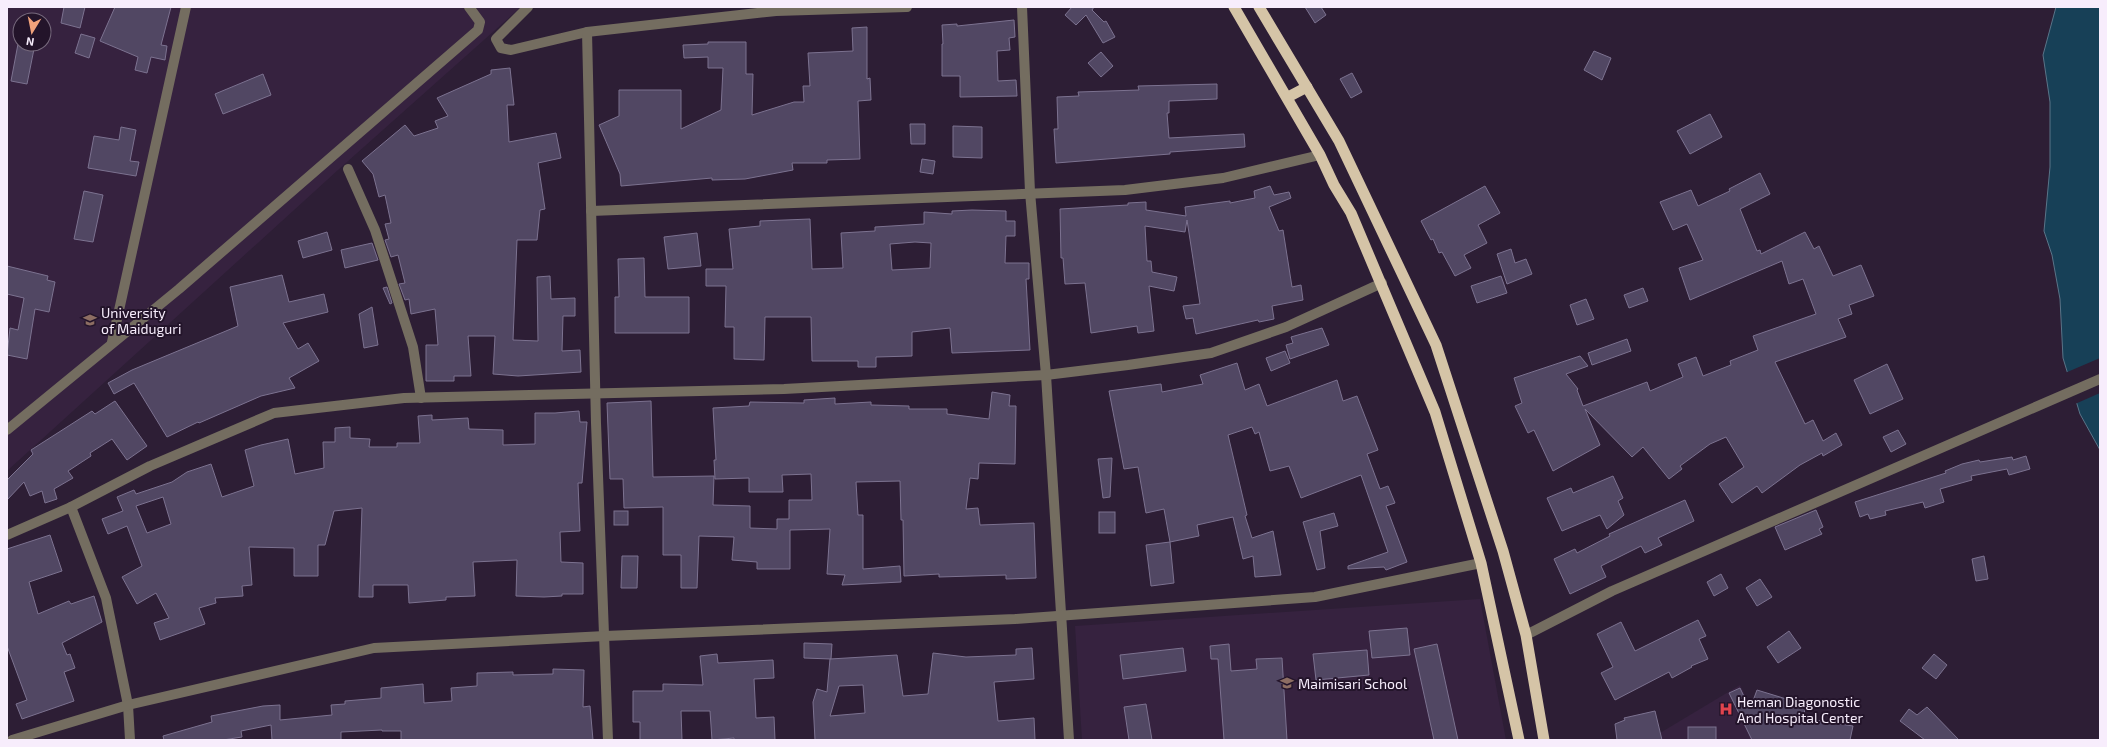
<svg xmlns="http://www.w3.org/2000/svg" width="2107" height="747" viewBox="0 0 2107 747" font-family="'Exo 2',sans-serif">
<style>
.built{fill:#36223f;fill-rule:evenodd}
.water{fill:#174057;stroke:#5a7488}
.pier{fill:#2d1e35}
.building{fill:#514763;stroke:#7c7290;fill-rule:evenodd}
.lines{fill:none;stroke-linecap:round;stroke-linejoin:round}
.minor{stroke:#746d60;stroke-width:10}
.trunk{stroke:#d5c4a7;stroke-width:11}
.labels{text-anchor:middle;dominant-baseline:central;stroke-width:4;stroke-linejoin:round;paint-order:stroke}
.poi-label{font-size:14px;fill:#f7edfc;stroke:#23142a;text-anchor:start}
</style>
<rect width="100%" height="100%" fill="#2d1e35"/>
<g class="built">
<path d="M7,7H521L338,170L7,471ZM20,20H44V44H20Z"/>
<path d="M1480,599L1506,740H1082L1075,626Z"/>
<path d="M1740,685L1767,740H1661L1660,733Z"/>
</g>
<path class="water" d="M2056,7H2100V450L2080,414L2063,358L2060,299L2052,255L2044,231L2050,167V102L2043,55Z"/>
<path class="pier" d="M2100,358V393L2075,404L2065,373Z"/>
<g class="building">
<path d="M64,7H85L80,28L61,23Z"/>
<path d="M115,7H171L161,45L167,46L165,60L151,57L147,73L135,70L138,57L100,41Z"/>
<path d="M1072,7H1094L1092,10L1104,22L1106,21L1115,37L1103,43L1086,15L1076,25L1065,15Z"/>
<path d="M1305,7H1321L1326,15L1315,23Z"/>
<path d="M1014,20L1015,37L1009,38L1010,50L997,51L998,81L1016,80L1017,96L960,97V76H942V44H943L942,25L957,24V26Z"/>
<path d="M867,27V79L870,78L871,100L858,101L860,159L827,160V163H792L793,170L745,179L712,180V178L621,186L620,174L599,125L619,116V90H681V129L721,110L723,68H708V57L684,58L683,45L708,44V42H746V74H753L752,115L794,102H804L803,86H810L808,53L853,51L852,28Z"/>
<path d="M81,34L95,38L89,58L75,53Z"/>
<path d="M18,44H35L27,84L11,81Z"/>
<path d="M1594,51L1611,58L1602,80L1584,70Z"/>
<path d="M1101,52L1113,66L1101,77L1088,63Z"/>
<path d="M510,68L514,105H507L509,142L556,133L561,158L538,163L545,209L540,210L537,240H517L513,340L538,341L537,277L550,276L551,299L575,298V316H563L562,351L580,350L581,372L518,376L493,374L495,336H468L471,376H454V381H426V345H438L435,309L411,314L409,299L405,300L399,284L405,283L398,255L391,257L385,240L389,239L385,224L391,223L385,195L379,197L373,174L362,161L405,125L414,136L438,128L435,121L448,116L437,98L491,74V70Z"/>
<path d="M1352,73L1362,92L1351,98L1340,79Z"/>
<path d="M263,74L271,95L223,114L215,94Z"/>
<path d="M1217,84V99L1169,101V113H1167L1169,138L1244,134L1245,147L1170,152V154L1056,163L1054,129H1058L1057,97L1079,96L1078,92L1139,90L1138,86Z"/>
<path d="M1710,114L1722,137L1690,154L1677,131Z"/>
<path d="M910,124H925V144H911Z"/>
<path d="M953,126L982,127V158L953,157Z"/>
<path d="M121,127L136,130L130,161L139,162L136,176L88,168L94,136L119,140Z"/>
<path d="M922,159L935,161L933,174L920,172Z"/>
<path d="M1760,173L1770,194L1740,209L1757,251L1760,250L1761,254L1805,232L1814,249L1819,246L1833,276L1861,265L1874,296L1849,305L1852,314L1838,319L1846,337L1775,362L1805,424L1813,420L1823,441L1836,433L1842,445L1823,456L1822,453L1800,465L1762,493L1757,486L1732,503L1719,484L1744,467L1726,437L1710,444L1680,466L1682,469L1669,479L1643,447L1632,457L1585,409L1600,445L1553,471L1534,430L1528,433L1515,406L1522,403L1514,378L1580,356L1588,366L1566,374L1578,389L1577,390L1583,406L1647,382L1650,391L1683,377L1678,364L1696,357L1703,376L1731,365L1730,361L1758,350L1753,336L1816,314L1803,279L1789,284L1782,261L1690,300L1679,268L1703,260L1687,224L1673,230L1660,202L1691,190L1698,206L1730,191L1729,189Z"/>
<path d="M1270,186L1274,195L1289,192L1291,198L1269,207L1279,231L1283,230L1292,287L1301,285L1303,300L1272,306L1274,319L1259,322L1258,320L1196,334L1193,318L1186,319L1183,306L1200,304L1187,220L1185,232L1145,226L1147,261H1151L1152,272L1177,277L1174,291L1149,286L1154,331L1138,333L1137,326L1091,333L1085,283L1065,284L1063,258H1061L1060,209L1128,205V203L1146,202V210L1186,216L1185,207L1230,201V203L1255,198L1254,191Z"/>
<path d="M1485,186L1500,213L1478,225L1487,243L1464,255L1471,268L1455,276L1442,252L1439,253L1433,239L1431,240L1421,221Z"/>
<path d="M84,191L103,195L93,242L74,239Z"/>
<path d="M972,210L1006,211V221H1015V236H1006L1005,263H1029V279H1026L1030,350L952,353L950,328L912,332V356L876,357V367H858V361H812L811,317H765L764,360L734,359V327H725L726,286H706V269H733L729,229L760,226V221L810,219L812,269L843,268L841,233L875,231V227L924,224V212L952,214V211ZM915,242L931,243L930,268L892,270L890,244Z"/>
<path d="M327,232L332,250L303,258L298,241Z"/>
<path d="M697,233L701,266L668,269L664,237Z"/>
<path d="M372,243L378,260L345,268L341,250Z"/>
<path d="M1511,249L1515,263L1526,259L1532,274L1507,284L1497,254Z"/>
<path d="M644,258L645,297H689V333H615V297H619L618,259Z"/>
<path d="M7,266L48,276L47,280L55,282L49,312L35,309L27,359L7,355L10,328L18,330L24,298L7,294Z"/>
<path d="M282,275L289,302L324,294L328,312L283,323L298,349L308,343L319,361L289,378L295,388L261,396L199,423L198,422L167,437L134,383L114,394L108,383L132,370L238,326L230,287Z"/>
<path d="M1501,276L1507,293L1477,303L1471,286Z"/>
<path d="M387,287L392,303L390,304L383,288Z"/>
<path d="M1643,288L1648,301L1629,308L1624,295Z"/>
<path d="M1586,299L1594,319L1577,325L1570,305Z"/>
<path d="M372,307L378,345L364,348L359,314Z"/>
<path d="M1322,328L1329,345L1290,359L1286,345L1293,343L1291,337Z"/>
<path d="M1627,339L1631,351L1592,365L1588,353Z"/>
<path d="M1285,351L1290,363L1271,371L1266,358Z"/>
<path d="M1237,363L1245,390L1259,384L1267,406L1337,380L1343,401L1357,396L1378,450L1367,454L1380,489L1388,486L1395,503L1386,506L1407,562L1386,570L1384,567L1348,569V566L1388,552L1361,475L1301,498L1289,466L1270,471L1259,432L1255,434L1252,427L1228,435L1247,515L1245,516L1252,538L1273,531L1281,575L1255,577L1253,556L1243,559L1233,517L1197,525L1199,536L1170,542L1164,509L1146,513L1138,467L1124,469L1109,391L1161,384L1162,392L1203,384L1200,375Z"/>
<path d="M1887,364L1903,399L1870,414L1854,380Z"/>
<path d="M992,392L1010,395L1009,406H1016L1015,464L979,463L978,479L970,478L966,509L978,508L980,525L1034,523L1036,578L1006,579V575L939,577V574L904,576L903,520H901L900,481L856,482L858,515H863V569L900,566L901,582L842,585L845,575L827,574L830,529L790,530V569H757V562L732,560L734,537L699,536L697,588H681V555H663V507L624,508L623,479H610L607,403L651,401L653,477L714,476L713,505L750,506V528L777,529V519H789V500H812L811,474L782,475L783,492H749V478L715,479L714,460H716L713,408L749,406L750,402L804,403V400L835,398V404L871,402V405L909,406V409H947V414L989,419Z"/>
<path d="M115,401L147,446L127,460L112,439L90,453L91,456L68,471L73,478L54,489L57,499L45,503L42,491L30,496L24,482L7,500V480L33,454L31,450L92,411L95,414Z"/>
<path d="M579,411L580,422H587L582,483H578L580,531L560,532L561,562L583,563V594H562V596L544,597L516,596L517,560L473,562L475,596L446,597V600L409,603L408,585H373V597H359L362,508L334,511L325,545H318V576H294V548L249,547L252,585L242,586L243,596L215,598L216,603L199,608L205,624L160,640L154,623L169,618L156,593L137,604L122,577L142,566L127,526L108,534L102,519L123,511L117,497L134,490L136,494L172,482L187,472L211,464L222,497L254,486L245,450L261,445L288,439L295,474L324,468L323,442H335V428L350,427V438L370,439L369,447H397V443H420L418,416L432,415V420L468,418L469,429L503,430V445L535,444V413H555ZM163,497L171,524L147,533L136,506Z"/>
<path d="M1898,430L1906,444L1891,452L1883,437Z"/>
<path d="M2026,456L2030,469L2009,475L2007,469L1971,476L1972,480L1940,489L1944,502L1925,508L1923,502L1885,511L1886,515L1870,519L1868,514L1860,517L1855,502L1946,473L1945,471L1962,464L1979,460L1980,462L2012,457L2013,460Z"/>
<path d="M1112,458L1110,497L1103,498L1098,459Z"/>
<path d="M1613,476L1623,498L1618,501L1624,515L1607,529L1600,515L1562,531L1547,498L1571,488L1573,493Z"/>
<path d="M1685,500L1694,521L1658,538L1662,545L1645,553L1641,546L1601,566L1606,577L1570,594L1554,559L1575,549L1577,553L1610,536L1609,534Z"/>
<path d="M1816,510L1823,527L1819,529L1822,534L1785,550L1775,527Z"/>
<rect x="614" y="511" width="14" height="14"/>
<rect x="1099" y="512" width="16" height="21"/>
<path d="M1334,513L1338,526L1320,531L1325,568L1317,570L1303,522Z"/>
<path d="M50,535L62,571L29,582L38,614L69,601L71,604L94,596L102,622L62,643L67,655L70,654L75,668L64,672L74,701L22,719L16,704L27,700L7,646V549Z"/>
<path d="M1170,542L1174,583L1151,586L1146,545Z"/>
<path d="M622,556H638L637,588H621Z"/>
<path d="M1984,556L1988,579L1976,581L1972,559Z"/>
<path d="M1721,574L1728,588L1714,596L1707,582Z"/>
<path d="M1760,579L1772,597L1757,606L1746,588Z"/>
<path d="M1698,620L1706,636L1699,639L1708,659L1691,666L1692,667L1672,678L1669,672L1615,700L1601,673L1613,667L1597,634L1621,622L1635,651Z"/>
<path d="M1407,628L1410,655L1372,658L1369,631Z"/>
<path d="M1789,631L1801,648L1778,663L1767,647Z"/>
<path d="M804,643L832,644L831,659L804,658Z"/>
<path d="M1229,644L1231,671L1257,669L1256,659L1282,658L1287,740H1224L1218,659H1211L1210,646Z"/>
<path d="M1437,644L1458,740H1434L1414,649Z"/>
<path d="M1032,648L1034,679L994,682L998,721L1034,718L1035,740H815L813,702L817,689L827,692L830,659L897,655L903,696L928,694L933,653L966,657L1016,655V649ZM863,685L865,713L830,716L839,686Z"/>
<path d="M1183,648L1186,671L1123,679L1120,655Z"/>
<path d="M1367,650L1369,675L1316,680L1313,654Z"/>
<path d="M717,654L718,663L773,660L774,678L754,679L756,718L774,717L775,740H734V738L712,740L710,711H681L682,740H640V722H633V691H663V684L703,685L700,656Z"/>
<path d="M1934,654L1947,665L1936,679L1922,668Z"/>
<path d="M553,669L584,670L583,707L590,706L593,740H401V731H382V730L341,732V740H272L271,725L241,731L242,737L223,740H164L163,736L212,722L211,716L263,706L280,705V720L332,715L331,705L345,704V701L381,698V688L423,684L424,703L452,701L451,688L477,686V673L513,672V675L553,674Z"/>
<path d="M1740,688L1750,709L1757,690L1806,705L1803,718L1853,726L1850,740H1752L1729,693Z"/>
<path d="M1146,704L1152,740H1129L1124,707Z"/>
<path d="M1927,707L1959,740H1925L1900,721L1909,709L1917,715Z"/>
<path d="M1655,711L1662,740H1617L1615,724L1625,720L1624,718Z"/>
<rect x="1688" y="727" width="28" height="13"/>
</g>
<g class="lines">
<g class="minor">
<path d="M528,7L496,39L501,48L511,50L587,32L776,11L907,7"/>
<path d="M1022,7L1030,192L1046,375L1069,740"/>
<path d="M587,32L596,423L608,740"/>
<path d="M348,169L375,230L413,347L421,398"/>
<path d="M591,211L1125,190L1223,178L1320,155"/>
<path d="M112,342L186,7"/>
<path d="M7,430L179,289L478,30L480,22L469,7"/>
<path d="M71,507L106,598L128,705L130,740"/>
<path d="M7,535L71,507L150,466L274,413L404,398L784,389L1046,375L1128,365L1211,353L1286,327L1382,283"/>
<path d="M1526,635L1612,591L2100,379"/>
<path d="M12,740L128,705L374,648L605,636L1015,619L1315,597L1481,563"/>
</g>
<g class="trunk">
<path d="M1234,7L1320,155L1334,185L1351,213L1435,412L1481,563L1519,740"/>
<path d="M1259,7L1339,141L1436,345L1503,551L1526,635L1544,740"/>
<path d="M1288,97L1307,87"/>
</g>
</g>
<defs>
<g id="university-bare" transform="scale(1.08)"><path d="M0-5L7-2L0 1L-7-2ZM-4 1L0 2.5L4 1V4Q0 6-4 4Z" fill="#8d6e63" stroke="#23142a" stroke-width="2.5" paint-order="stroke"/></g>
<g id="school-bare" transform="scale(1.08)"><path d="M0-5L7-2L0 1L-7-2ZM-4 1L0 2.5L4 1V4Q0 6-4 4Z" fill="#8d6e63" stroke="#23142a" stroke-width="2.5" paint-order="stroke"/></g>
<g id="hospital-bare" transform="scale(1.08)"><path d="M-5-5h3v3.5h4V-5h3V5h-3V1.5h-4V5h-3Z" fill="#e0444e" stroke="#23142a" stroke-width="2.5" paint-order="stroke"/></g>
</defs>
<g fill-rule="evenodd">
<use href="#university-bare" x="90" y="320"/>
<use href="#school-bare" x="1287" y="683"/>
<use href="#hospital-bare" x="1726" y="709"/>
</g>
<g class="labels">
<g class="poi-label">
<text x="101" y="312">University<tspan x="101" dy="16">of Maiduguri</tspan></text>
<text x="1298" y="683">Maimisari School</text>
<text x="1737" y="701">Heman Diagonostic<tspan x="1737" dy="16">And Hospital Center</tspan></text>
</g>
</g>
<rect width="2107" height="747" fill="none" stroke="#f7edfc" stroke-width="16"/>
<g transform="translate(32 32) rotate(190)"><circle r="19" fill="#23142a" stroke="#786b7e"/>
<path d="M0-3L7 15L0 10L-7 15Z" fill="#f1a27b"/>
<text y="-6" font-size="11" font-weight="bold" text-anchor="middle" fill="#f7edfc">N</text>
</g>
</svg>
